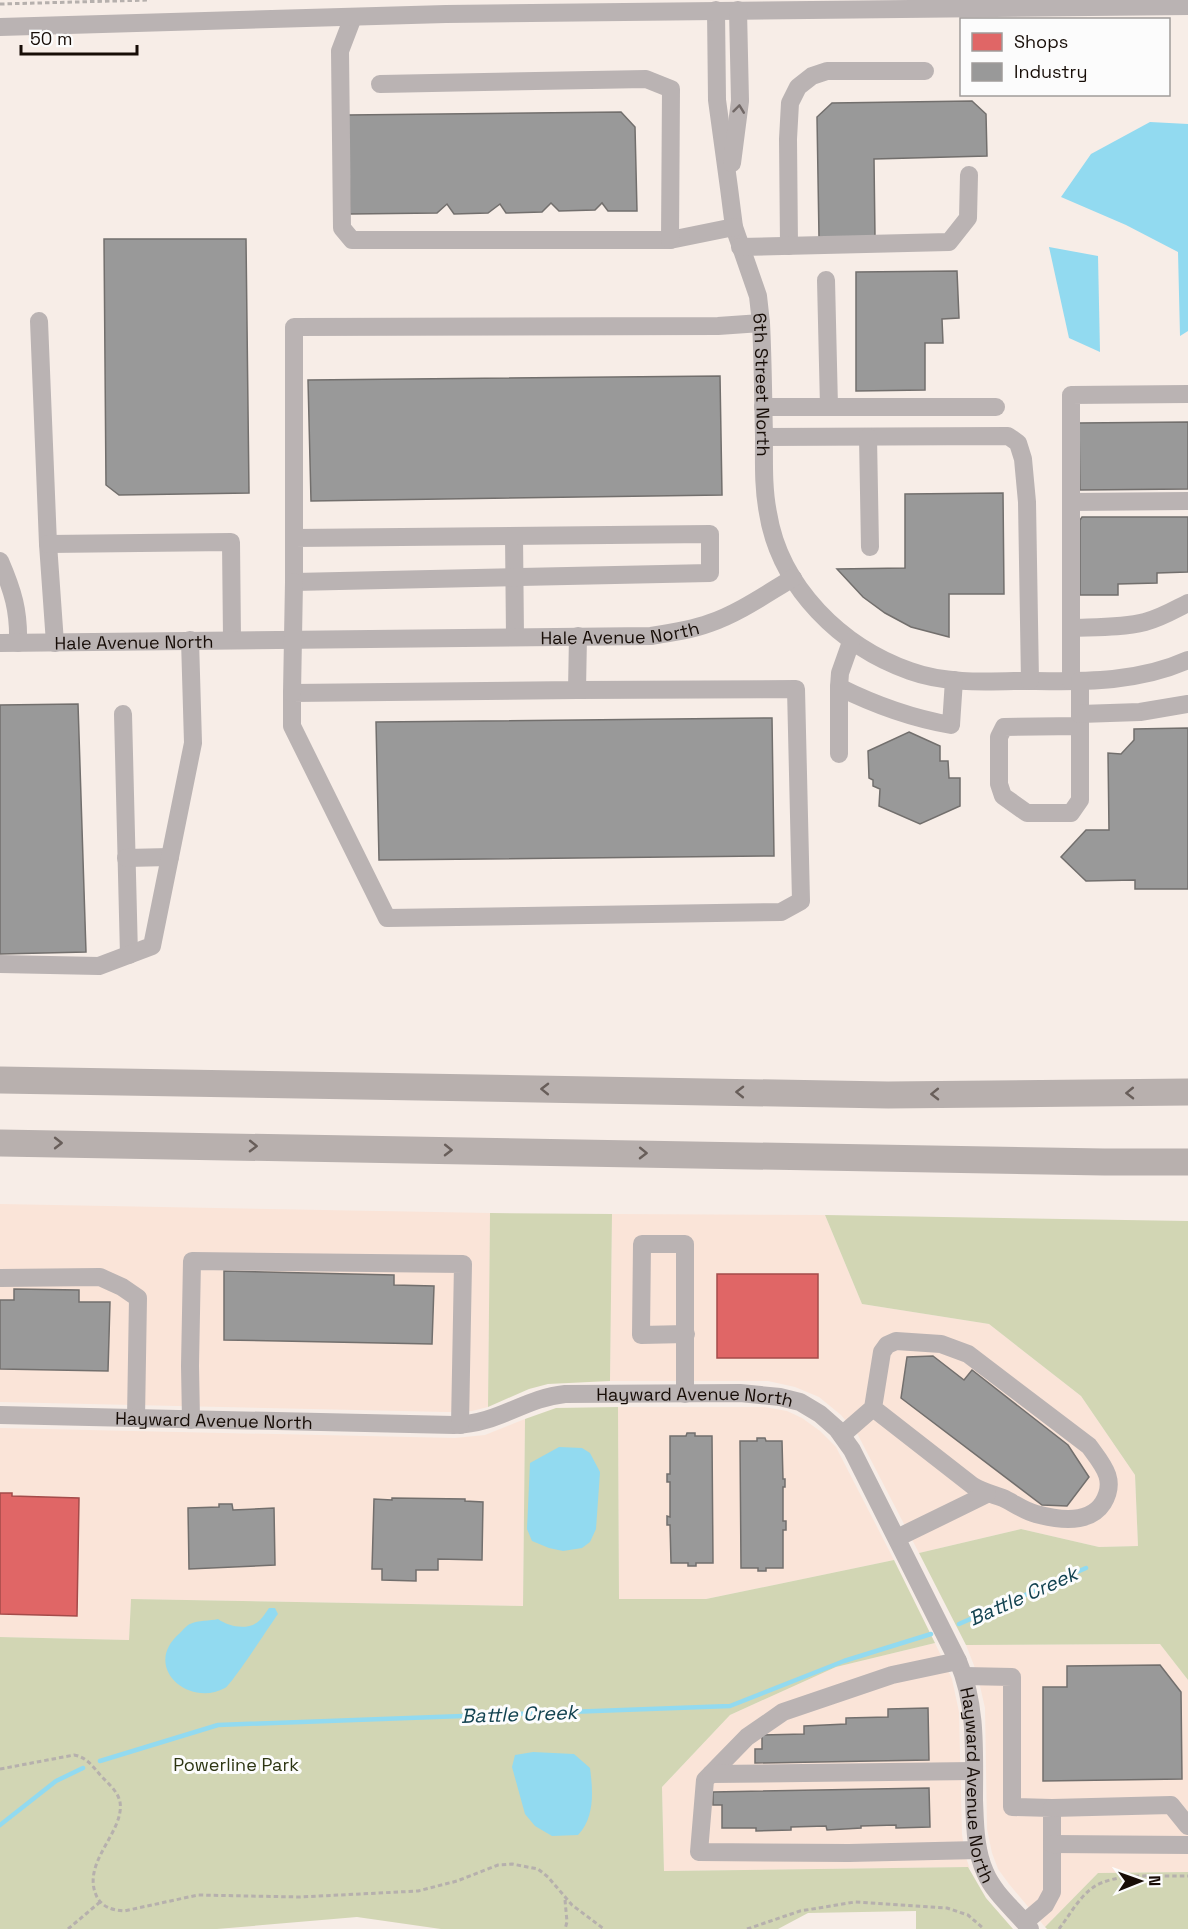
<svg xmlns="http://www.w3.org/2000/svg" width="1188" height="1929" viewBox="0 0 1188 1929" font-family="'Space Grotesk',sans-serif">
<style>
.built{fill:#fae4d8}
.green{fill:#d2d6b4}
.water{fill:#92daf0}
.shops{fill:#e06666;stroke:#a44b4a;stroke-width:1.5}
.industry{fill:#999;stroke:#726f6d;stroke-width:1.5}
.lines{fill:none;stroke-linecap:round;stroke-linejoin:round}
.stream{stroke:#92daf0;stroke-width:4.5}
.path{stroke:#b6b0ad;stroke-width:3;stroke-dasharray:4.5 3;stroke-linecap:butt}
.minor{stroke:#bab3b3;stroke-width:18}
.highway{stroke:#b8b0ae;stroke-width:27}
.oneway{stroke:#716866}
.oneway2{stroke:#685e5a}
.labels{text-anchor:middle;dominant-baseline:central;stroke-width:6;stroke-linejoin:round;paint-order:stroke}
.street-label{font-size:18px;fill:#170d07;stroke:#fcfcfc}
.park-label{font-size:18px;fill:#2d3513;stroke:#fcfcfc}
.water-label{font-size:20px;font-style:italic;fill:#124250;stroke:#fcfcfc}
</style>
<rect width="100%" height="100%" fill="#f7ede7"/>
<g class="built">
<path d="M0,1204L490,1213L488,1407L472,1411L447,1412L0,1402Z"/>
<path d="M612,1214L825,1215L862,1304L989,1324L1081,1396L1135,1475L1138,1546L1099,1547L1021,1529L919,1553L858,1435L841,1415L819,1397L795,1387L768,1381H610Z"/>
<path d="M618,1407H765L787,1411L802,1418L820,1431L836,1447L894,1560L706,1599L619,1600Z"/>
<path d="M525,1419L523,1606L131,1599L129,1640L0,1637V1428L455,1438L485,1435Z"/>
<path d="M935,1643L952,1679L959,1712L962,1834L965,1855L970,1869L968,1867L664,1871L662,1787L730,1715L836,1667Z"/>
<path d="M1160,1644L1188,1680V1872L1098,1873L1045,1927L1009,1884L998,1869L992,1853L987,1829L985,1708L977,1673L966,1645Z"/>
</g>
<g class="green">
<path d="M490,1213L612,1214L610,1381L548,1384L529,1389L488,1407Z"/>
<path d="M825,1215L1188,1221V1680L1160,1644L966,1645L919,1553L1021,1529L1099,1547L1138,1546L1135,1475L1081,1396L989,1324L862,1304Z"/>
<path d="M618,1407L619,1599H706L894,1560L935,1643L836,1667L730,1715L662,1787L664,1871L968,1867L986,1898L1013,1929H916V1911L808,1913L778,1929H441L357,1917L217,1929H0V1637L129,1640L131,1599L523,1606L525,1419L556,1408Z"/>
<path d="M1188,1872V1929H1047L1045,1927L1098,1873Z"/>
</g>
<g class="water">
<path d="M1150,122L1188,124V331L1180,336L1178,252L1126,225L1061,197L1091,154Z"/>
<path d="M1049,247L1098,256L1100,352L1069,338Z"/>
<path d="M559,1447L582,1448L590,1453L600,1472L596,1529L590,1542L582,1548L563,1551L549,1548L532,1541L527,1529L530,1463Z"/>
<path d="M269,1608H275L278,1614C270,1625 232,1684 225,1688C188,1708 141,1666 180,1633C183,1630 187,1625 190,1624C198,1620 210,1621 218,1619C229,1627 249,1631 260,1620C263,1617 266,1612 269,1608Z"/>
<path d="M533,1752L574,1754L590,1768C593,1791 595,1817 578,1835L552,1836L535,1826L525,1814L512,1767L515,1755Z"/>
</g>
<g class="shops">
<rect x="717" y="1274" width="101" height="84"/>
<path d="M0,1493H12V1496L79,1498L77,1616L0,1614Z"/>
</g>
<g class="industry">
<path d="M972,101L986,114L987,156L874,159L875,237H819L817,117L832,103Z"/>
<path d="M621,112L635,127L637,211H608L602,203L595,210L559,211L551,203L542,212L506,213L500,204L488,213L454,214L447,204L437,213L350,214L348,115Z"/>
<path d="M104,239H246L249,493L119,495L106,485Z"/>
<path d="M957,271L959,318L942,319L943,343H925V390L856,391V272Z"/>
<path d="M720,376L722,495L311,501L308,380Z"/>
<path d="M1188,422V489L1080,490L1079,423Z"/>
<path d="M1003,493L1004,594H949V637L911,627L885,613L863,597L837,569L905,568V494Z"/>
<path d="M1082,517H1188V572L1157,573V583L1118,584V595H1080V520Z"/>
<path d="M78,704L86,952L0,954V705Z"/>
<path d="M772,718L774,856L379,860L376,722Z"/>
<path d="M1188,728V889H1135V880L1086,881L1061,857L1086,830H1109L1108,753L1121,754L1134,740V729Z"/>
<path d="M909,732L940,746V761H948L949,778H960V806L920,824L879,806L880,789L873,786V780L869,778L868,751Z"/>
<path d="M224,1271L394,1275V1285L434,1286L432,1344L224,1340Z"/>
<path d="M14,1289L79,1290V1302H110L108,1371L0,1369V1300H14Z"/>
<path d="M933,1356L964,1380L972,1370L1068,1445L1089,1477L1067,1506L1042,1505L901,1398L907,1357Z"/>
<path d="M687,1433H695V1436H712L713,1563H696V1566H688V1563H671L670,1525H667V1516L670,1517V1482H667V1474H670V1436H686Z"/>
<path d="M757,1438H765L766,1441H782L783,1479H785V1487H783V1521H786V1530H783V1568H766V1571H758V1568H741L740,1441H757Z"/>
<path d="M392,1498L465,1499V1501L483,1502L482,1560L438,1559V1570H416V1581L382,1580V1569H372L374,1499L392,1500Z"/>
<path d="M219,1504H232L233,1510L274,1508L275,1565L189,1569L188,1508L219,1507Z"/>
<path d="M1160,1665L1181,1692L1182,1779L1043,1781V1687H1067V1666Z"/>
<path d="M928,1708L929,1760L755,1763V1749H762V1735L804,1734V1726L846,1724V1718L888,1717V1709Z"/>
<path d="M929,1788L930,1827L896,1828V1825L861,1826V1828L827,1830L826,1826L791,1827V1830L756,1831V1828H722V1805H713V1792Z"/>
</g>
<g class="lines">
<g class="stream">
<path d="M959,1624L1086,1568"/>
<path d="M100,1761L218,1725L730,1706L844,1661L931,1634"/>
<path d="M0,1825L56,1781L83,1768"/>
</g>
<g class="path">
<path d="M0,4L150,0"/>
<path d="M0,1769L74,1755C87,1757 93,1767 102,1777C109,1784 118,1792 120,1802C125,1832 80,1863 97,1897C103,1908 113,1910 124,1911L198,1895L300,1897L418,1891L457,1881L498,1865L512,1864L538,1869L548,1877L572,1905L604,1929"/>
<path d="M565,1900L567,1922L565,1929"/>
<path d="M68,1929L100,1902"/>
<path d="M747,1929L800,1911L855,1902L947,1908L968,1915L984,1929"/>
<path d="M1059,1929C1069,1916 1078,1899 1091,1889C1113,1871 1161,1877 1188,1876"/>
</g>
<g class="minor">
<path id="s1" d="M716,10L717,100L729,188L734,227L758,296L761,323C763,361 763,398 764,436C764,462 763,488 768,513C780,588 842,647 910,671C943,683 980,682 1014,681C1073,681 1133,685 1188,660"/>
<path d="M353,17L340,51L342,228L352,240H670L734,227"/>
<path d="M0,27L446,14L1188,6"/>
<path d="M380,84L646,79L671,89L670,240"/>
<path d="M732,163L740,101L738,10"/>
<path d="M789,246L788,139L790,103L798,87L812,76L827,71H925"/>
<path d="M740,247L949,242L968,218L969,175"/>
<path d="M826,280L829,407"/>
<path d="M39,321L48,544L55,643"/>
<path d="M763,407H996"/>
<path d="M764,437L1008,436L1018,443L1023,459L1027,502L1030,681"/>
<path d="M868,437L870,547"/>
<path d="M1071,502L1188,501"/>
<path d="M514,536L515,637"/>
<path d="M294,538V582L710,573V534L294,538V327L718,326L761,323"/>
<path d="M48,544L231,542L232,639"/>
<path d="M0,561C13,591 19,611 18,643"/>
<path d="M1071,628C1095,627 1122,628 1145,622C1161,618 1174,610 1188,603"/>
<path id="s2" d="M0,643L651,636C671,633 691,630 710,623C739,613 766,594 793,578"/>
<path d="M1071,681V395L1188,394"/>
<path d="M1080,681V800L1071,813H1027L1003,796L999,784V737L1004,727L1080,726"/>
<path d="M839,687C875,705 911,718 951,725L954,680"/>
<path d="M577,690L292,693V726L387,918L781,912L801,901L796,689L577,690L578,636"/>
<path d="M292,693L294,582"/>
<path d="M123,714L129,955"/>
<path d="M1080,714L1140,712L1188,704"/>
<path d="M839,754V687L840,673L851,642"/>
<path d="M126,858L170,857"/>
<path d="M0,964L99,966L152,946L193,743L190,640"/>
<path d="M0,1278L100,1277L122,1287L138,1298L136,1418"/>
<path d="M685,1394V1244H642L641,1335L686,1334"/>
<path id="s3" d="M0,1415L454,1425C499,1424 524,1398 565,1394L740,1393L780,1397L800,1402L820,1414L837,1429L852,1450L958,1661C977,1705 974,1753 974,1800C975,1824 975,1850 985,1872C994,1894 1016,1911 1030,1929"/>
<path d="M191,1420L190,1366L192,1261L463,1264L460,1425"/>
<path d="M842,1435L873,1408L882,1352L887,1345L896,1341L941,1344L968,1354L1089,1446C1103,1465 1117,1480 1103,1503C1089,1525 1058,1520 1036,1514C1024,1511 1014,1503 1003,1498C992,1494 983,1492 973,1486L873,1408"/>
<path d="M897,1538L987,1494"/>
<path d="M958,1661L892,1675L783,1712L747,1737L705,1780L699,1852L849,1853L978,1850"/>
<path d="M965,1676L1012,1677V1807L1052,1808V1892L1045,1905L1025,1922"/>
<path d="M711,1774L974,1771"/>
<path d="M1052,1808L1171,1805L1188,1826"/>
<path d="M1052,1844L1188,1845"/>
</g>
<g class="highway">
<path d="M0,1080L888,1095L1188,1092"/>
<path d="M0,1143L1104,1162H1188"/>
</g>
</g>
<defs><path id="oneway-chevron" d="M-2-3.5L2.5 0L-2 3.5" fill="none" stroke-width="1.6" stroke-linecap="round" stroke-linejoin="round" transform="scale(1.5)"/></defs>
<use class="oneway" href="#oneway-chevron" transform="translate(739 109) rotate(-83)"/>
<g class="oneway2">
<use href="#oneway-chevron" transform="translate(545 1089) rotate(-179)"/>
<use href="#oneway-chevron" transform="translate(740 1092) rotate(-179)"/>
<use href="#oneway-chevron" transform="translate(1130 1093) rotate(179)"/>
<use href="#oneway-chevron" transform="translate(935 1094) rotate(179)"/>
<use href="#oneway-chevron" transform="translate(58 1143)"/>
<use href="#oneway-chevron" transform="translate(253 1146) rotate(1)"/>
<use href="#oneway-chevron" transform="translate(448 1150) rotate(1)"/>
<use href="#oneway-chevron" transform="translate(643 1153) rotate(1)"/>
</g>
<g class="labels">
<g class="street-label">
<text stroke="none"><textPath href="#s1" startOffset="380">6th Street North</textPath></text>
<text stroke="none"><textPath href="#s2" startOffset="620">Hale Avenue North</textPath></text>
<text stroke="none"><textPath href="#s2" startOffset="134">Hale Avenue North</textPath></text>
<text stroke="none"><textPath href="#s3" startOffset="700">Hayward Avenue North</textPath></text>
<text stroke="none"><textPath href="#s3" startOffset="214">Hayward Avenue North</textPath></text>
<text stroke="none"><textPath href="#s3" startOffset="1240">Hayward Avenue North</textPath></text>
</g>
<g class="park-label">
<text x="236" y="1764">Powerline Park</text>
</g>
<g class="water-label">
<text transform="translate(1023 1596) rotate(-24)">Battle Creek</text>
<text transform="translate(519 1714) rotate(-2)">Battle Creek</text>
</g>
</g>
<rect x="960" y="18" width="210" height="78" fill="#fcfcfc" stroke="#a09c9a" stroke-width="1.5"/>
<rect x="972" y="33" width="30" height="18" fill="#e06666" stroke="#a09c9a" stroke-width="1.5"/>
<text x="1014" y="48" font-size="18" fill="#170d07">Shops</text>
<rect x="972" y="63" width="30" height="18" fill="#999999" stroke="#a09c9a" stroke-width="1.5"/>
<text x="1014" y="78" font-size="18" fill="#170d07">Industry</text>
<g transform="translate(1140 1881) rotate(89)" stroke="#fcfcfc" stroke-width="4.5" paint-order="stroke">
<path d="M0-4.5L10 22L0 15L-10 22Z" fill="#170d07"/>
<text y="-9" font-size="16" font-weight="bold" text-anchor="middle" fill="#170d07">N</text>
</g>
<path d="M21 45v9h116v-9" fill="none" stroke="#170d07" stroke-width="3"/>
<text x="30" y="45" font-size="18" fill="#170d07" stroke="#fcfcfc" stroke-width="4.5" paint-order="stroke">50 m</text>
</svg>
